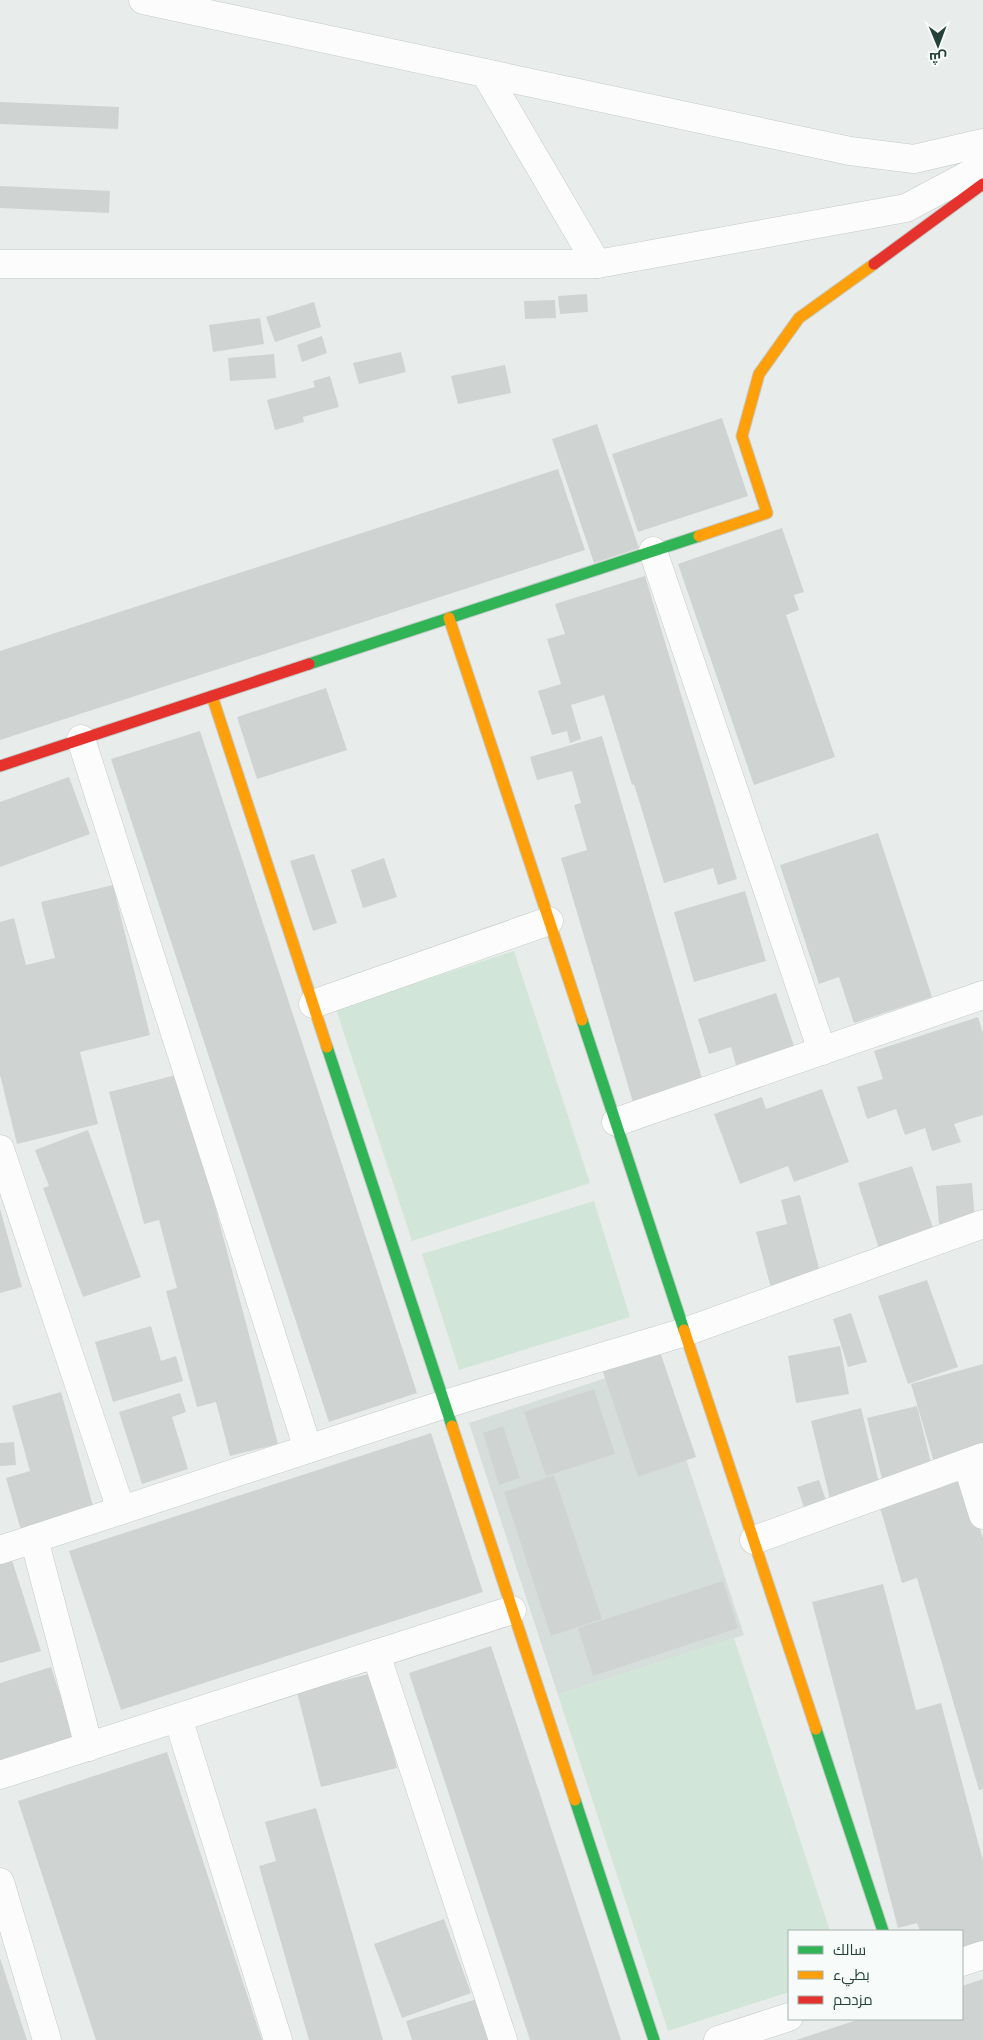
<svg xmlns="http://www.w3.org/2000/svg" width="983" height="2040" viewBox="0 0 983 2040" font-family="'Roboto Condensed',Cairo,sans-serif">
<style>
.built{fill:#d6dedb}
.green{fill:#d1e6d8}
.building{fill:#cfd4d2}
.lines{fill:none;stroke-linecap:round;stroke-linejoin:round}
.street-casing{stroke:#c5cac8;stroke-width:29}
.fast-casing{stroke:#c3cbc8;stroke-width:13}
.slow-casing{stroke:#c3cbc8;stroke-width:13}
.jam-casing{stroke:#c3cbc8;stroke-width:13}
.street{stroke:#fcfcfc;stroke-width:28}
.fast{stroke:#30b455;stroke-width:11}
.slow{stroke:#ff9f0a;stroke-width:11}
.jam{stroke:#e5322d;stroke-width:11}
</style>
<rect width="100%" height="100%" fill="#e8edeb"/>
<path class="built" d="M654,1362L744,1635L558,1695L469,1423Z"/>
<g class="green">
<path d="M514,951L590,1183L412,1241L336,1009Z"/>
<path d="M594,1201L630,1317L459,1370L422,1254Z"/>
<path d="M734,1638L830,1931H789V1992L668,2031L558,1695Z"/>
</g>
<g class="building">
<path d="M0,102L119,107L118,129L0,124Z"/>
<path d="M0,186L110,191L109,213L0,208Z"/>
<path d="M587,294L588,312L560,314L558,296Z"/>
<path d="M555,300L556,318L525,319L524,301Z"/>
<path d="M314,302L321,327L275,342L266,317Z"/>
<path d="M260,318L264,344L213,352L209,325Z"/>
<path d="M322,336L327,353L302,362L297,345Z"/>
<path d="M401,352L406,372L359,384L353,363Z"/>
<path d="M274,354L276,378L230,381L228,358Z"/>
<path d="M505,365L511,393L458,404L451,376Z"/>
<path d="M330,376L339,407L303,417L304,422L275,430L267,400L315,387L313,381Z"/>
<path d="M722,418L748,496L638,532L612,454Z"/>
<path d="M597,424L639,548L594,563L552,439Z"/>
<path d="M558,469L585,550L0,740V651Z"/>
<path d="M782,528L804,592L794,595L799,610L786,615L835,757L754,785L678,564Z"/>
<path d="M645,576L737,879L718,885L713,868L664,883L634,784L632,785L604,695L571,705L581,739L570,743L567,731L552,735L538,691L561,684L547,639L565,634L555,604Z"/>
<path d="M326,688L347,750L257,779L237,717Z"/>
<path d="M200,731L417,1393L329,1422L111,759Z"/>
<path d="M602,736L705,1089L635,1109L561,858L587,850L574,805L581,803L572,771L537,780L530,757Z"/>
<path d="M69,777L90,834L0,867V802Z"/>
<path d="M878,833L932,997L854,1023L839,977L819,984L780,865Z"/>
<path d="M314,854L337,923L313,931L290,861Z"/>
<path d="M384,858L397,897L363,908L351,870Z"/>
<path d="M113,885L150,1035L80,1052L98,1124L17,1144L0,1075V922L14,918L26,965L55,958L41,902Z"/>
<path d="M745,891L766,961L694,982L674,912Z"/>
<path d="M776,993L794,1046L736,1065L731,1047L709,1054L698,1019Z"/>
<path d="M978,1017L983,1033V1115L954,1124L961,1142L932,1151L925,1128L905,1135L896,1109L867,1119L857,1087L883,1079L874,1051Z"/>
<path d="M180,1074L278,1444L230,1456L216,1402L197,1407L166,1291L177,1288L159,1220L144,1224L109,1092Z"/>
<path d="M822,1089L849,1162L794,1182L788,1166L740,1184L714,1114L762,1097L766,1109Z"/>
<path d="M88,1130L141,1277L83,1297L43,1188L49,1186L35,1150Z"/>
<path d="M912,1166L935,1234L880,1252L858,1183Z"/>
<path d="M972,1183L975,1222L939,1224L936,1186Z"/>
<path d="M800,1195L821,1276L771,1288L756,1232L787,1224L781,1200Z"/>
<path d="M0,1209L22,1287L0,1293Z"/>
<path d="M927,1280L958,1367L908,1384L878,1296Z"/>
<path d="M851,1313L867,1362L848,1367L833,1319Z"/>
<path d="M151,1326L161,1361L176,1356L183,1381L113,1402L95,1342Z"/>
<path d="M658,1346L696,1457L638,1477L601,1366Z"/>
<path d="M840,1346L849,1394L796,1403L788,1356Z"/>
<path d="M983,1364V1448L934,1462L911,1384Z"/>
<path d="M594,1389L615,1454L546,1476L524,1412Z"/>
<path d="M61,1392L95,1513L22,1534L6,1478L30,1471L12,1406Z"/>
<path d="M180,1393L186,1412L172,1417L188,1469L142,1484L119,1412Z"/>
<path d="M917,1406L932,1467L882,1479L867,1418Z"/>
<path d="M861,1408L881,1491L831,1503L811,1421Z"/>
<path d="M503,1426L520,1478L499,1485L483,1433Z"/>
<path d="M431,1433L483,1592L121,1710L69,1551Z"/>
<path d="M14,1442L16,1465L0,1466V1443Z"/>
<path d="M554,1475L602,1619L551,1636L504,1492Z"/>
<path d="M965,1479L983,1539V1789L979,1790L917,1578L902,1583L879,1504Z"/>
<path d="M819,1480L826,1500L804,1507L797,1487Z"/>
<path d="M11,1557L41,1651L0,1663V1560Z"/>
<path d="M723,1581L738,1628L593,1676L578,1628Z"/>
<path d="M883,1584L916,1710L941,1703L983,1861V1948L962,1954V1931H920L917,1923L898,1928L812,1602Z"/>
<path d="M491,1646L621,2040H530L409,1673Z"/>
<path d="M51,1667L75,1741L0,1765V1683Z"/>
<path d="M373,1673L397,1768L321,1787L297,1692Z"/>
<path d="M167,1752L262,2040H96L18,1801Z"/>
<path d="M316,1808L383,2040H309L259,1866L276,1861L265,1822Z"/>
<path d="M444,1919L471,1993L402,2018L374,1944Z"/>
<path d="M0,1958L27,2040H0Z"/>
<path d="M983,1979V2040H796L860,2019H962V1986Z"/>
<path d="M477,1999L490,2040H412L406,2021Z"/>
</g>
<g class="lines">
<g class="street-casing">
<g id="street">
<path d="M143,0L850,151L914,159L983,143"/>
<path d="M485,73L597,264"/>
<path d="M0,264H597L906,208L983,167"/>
<path d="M653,551L822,1051"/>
<path d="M81,739L308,1449"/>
<path d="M313,1004L549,921"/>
<path d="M616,1122L983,995"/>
<path d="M0,1149L121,1510"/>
<path d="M967,1463L983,1515"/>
<path d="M34,1539L89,1747"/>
<path d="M754,1540L983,1457"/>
<path d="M0,1550L445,1404L685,1332L983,1224"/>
<path d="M376,1654L503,2040"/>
<path d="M178,1718L278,2040"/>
<path d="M0,1775L512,1610"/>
<path d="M0,1882L47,2040"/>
<path d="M962,1962L983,1955"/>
<path d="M718,2040L789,2017"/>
</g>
</g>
<g class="fast-casing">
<g id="fast">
<path d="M309,664L699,536"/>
<path d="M582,1020L684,1330"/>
<path d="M327,1047L452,1426"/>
<path d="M816,1729L883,1931"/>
<path d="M575,1800L654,2040"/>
</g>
</g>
<g class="slow-casing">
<g id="slow">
<path d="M699,536L767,513L742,436L759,374L799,318L874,264"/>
<path d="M449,618L582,1020"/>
<path d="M212,696L327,1047"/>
<path d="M684,1330L816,1729"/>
<path d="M452,1426L575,1800"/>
</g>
</g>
<g class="jam-casing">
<g id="jam">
<path d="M874,264L983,184"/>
<path d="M0,766L309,664"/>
</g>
</g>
<use href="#street" class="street"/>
<use href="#fast" class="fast"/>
<use href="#slow" class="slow"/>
<use href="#jam" class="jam"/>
</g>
<rect x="788" y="1930" width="175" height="90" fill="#f7fbf9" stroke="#a3b1ad"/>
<rect x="798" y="1946" width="25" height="8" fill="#30b455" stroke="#a3b1ad"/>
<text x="833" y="1955" font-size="15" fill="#24423a">سالك</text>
<rect x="798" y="1971" width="25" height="8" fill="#ff9f0a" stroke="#a3b1ad"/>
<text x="833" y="1980" font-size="15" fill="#24423a">بطيء</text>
<rect x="798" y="1996" width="25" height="8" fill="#e5322d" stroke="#a3b1ad"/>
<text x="833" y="2005" font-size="15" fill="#24423a">مزدحم</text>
<g transform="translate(938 45) rotate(179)" stroke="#f7fbf9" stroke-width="4" paint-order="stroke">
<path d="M0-4L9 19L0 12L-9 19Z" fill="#24423a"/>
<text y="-8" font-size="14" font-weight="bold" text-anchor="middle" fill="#24423a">ش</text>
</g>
</svg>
